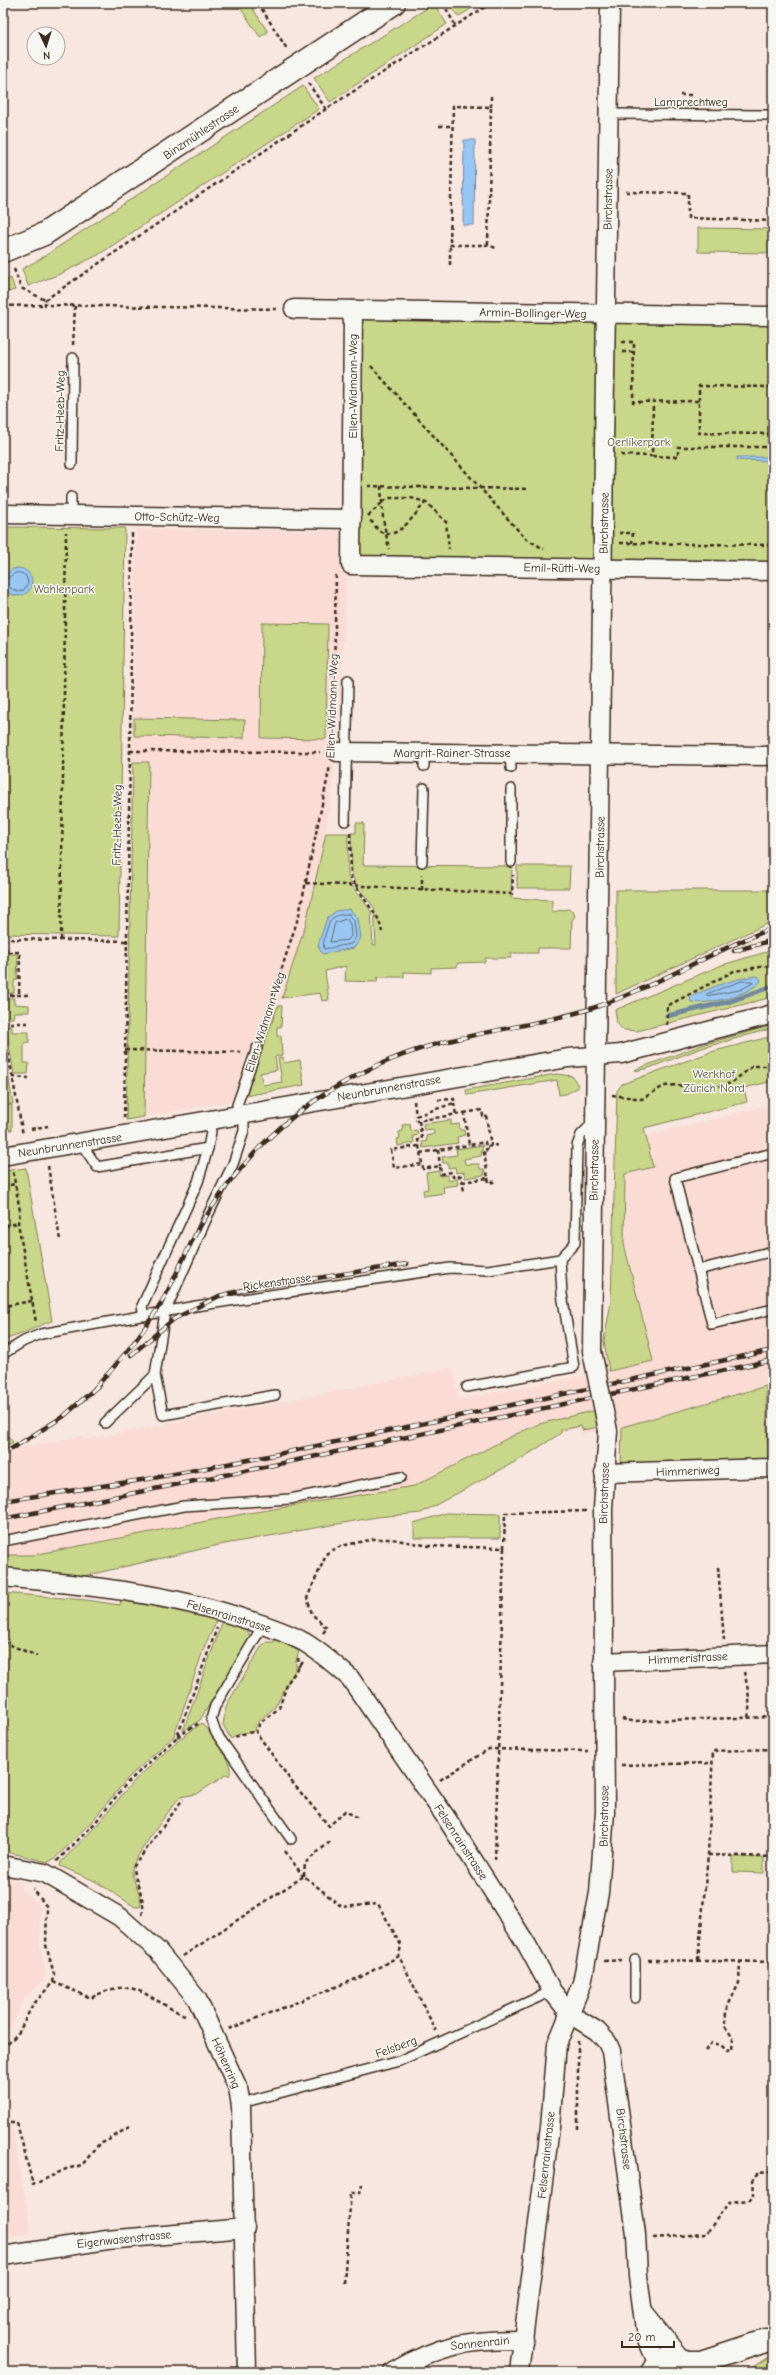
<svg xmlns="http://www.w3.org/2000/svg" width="776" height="2375" viewBox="0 0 776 2375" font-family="'Comic Neue',sans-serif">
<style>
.built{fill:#fadcd4}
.green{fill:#c8d78a;stroke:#828054}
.water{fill:#99c7f4;stroke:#73889e}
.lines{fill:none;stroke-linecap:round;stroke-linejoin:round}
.shore{stroke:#616974;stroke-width:1}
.stream{stroke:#73889e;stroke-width:5}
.lane-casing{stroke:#3b2a1e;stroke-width:12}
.street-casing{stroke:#3b2a1e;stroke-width:21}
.secondary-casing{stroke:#3b2a1e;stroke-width:25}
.path{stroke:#3b2a1e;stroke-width:2.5;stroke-dasharray:4 3;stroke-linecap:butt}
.lane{stroke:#f6f6f2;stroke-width:9}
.street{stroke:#f6f6f2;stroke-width:18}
.secondary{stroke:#f6f6f2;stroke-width:22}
.rail-casing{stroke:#3b2a1e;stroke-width:4.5}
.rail{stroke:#f6f6f2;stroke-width:3;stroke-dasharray:9;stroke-linecap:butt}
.street-bridge-casing{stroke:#3b2a1e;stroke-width:21;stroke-linecap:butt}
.street-bridge{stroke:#f6f6f2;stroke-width:18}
.labels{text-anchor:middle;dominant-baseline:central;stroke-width:3;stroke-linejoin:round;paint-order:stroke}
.street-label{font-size:12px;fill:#3b2a1e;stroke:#f6f6f2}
.park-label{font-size:12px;fill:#5e5539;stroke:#f6f6f2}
</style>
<rect width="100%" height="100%" fill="#f8e7e0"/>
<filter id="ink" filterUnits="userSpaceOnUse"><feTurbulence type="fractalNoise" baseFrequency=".025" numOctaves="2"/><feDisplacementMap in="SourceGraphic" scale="8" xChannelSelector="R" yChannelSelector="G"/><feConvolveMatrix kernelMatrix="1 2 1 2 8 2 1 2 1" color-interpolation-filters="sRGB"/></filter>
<g filter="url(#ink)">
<g class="built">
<path d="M136,529L346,531L347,571L338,739L327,825L315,890L295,962L244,1099L126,1120Z"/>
<path d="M773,1104V1384L610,1430L582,1434L580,1428L561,1433L524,1457L421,1513L377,1517L219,1545L75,1578L3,1569V1451L82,1436L83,1440L453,1368L459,1399L588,1375L584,1352L604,1348L610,1371L653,1360L624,1244L625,1174L653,1167L646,1136Z"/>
<path d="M3,1878L19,1881L21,1888L39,1904L41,1910L40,1945L46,1974L43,1981L21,2003L18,2015L3,2039Z"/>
<path d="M11,2119L31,2233L3,2239V2121Z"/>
</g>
<g class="green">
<path d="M237,3H249L268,32L260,37Z"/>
<path d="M449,3H480L458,17Z"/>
<path d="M434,4L447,24L330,102L314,78Z"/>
<path d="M303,86L319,109L98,255L60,274L28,286L22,269L40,259Z"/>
<path d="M698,228L773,229V253L698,252Z"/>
<path d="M11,278L15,290L3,293V281Z"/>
<path d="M361,318L773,323V565L358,560Z"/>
<path d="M3,527L125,528L119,936L3,934Z"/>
<path d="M262,623L328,624L326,739L261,738Z"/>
<path d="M134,718L245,720L244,738L134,736Z"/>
<path d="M133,762H149L144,1117L126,1120Z"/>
<path d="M356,823H364L363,865L512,866L511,898L552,900V912L568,909L573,911L575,916L572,920L571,948H538V953H511V958H485V962L458,963L457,967L431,968V973L404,972V977H378L377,982L345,981L346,966L325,971L329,1000L322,1001L320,993L282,998L306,923L326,833H348V875L352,886L371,911L373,945H376L374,907L358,888L352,875L351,833H356Z"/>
<path d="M517,866H570L569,888H517Z"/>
<path d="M616,890H773V921L616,994Z"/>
<path d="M3,948H8V954H18L17,980L14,981V993H3Z"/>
<path d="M773,950V997L637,1031L623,1030L617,1023L615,1010L722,965Z"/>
<path d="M3,998H14V1004L29,1005V1012H14L13,1018H4Z"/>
<path d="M278,1006H282L281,1027H277V1036H281L282,1055L275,1057L277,1070L260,1073L263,1085L282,1082L278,1058L283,1057L284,1063L300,1060L304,1085L245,1096Z"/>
<path d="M12,1025V1032H29V1042L24,1043V1063H29L28,1074H14L6,1028Z"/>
<path d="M773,1025V1028L702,1048L649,1068L635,1071L634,1070L702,1045Z"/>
<path d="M773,1036V1081L744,1088L747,1102L644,1128L653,1167L625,1174L624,1244L653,1361L609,1371L604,1341L611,1302L617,1091L622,1084L711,1052Z"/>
<path d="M3,1068H7L13,1104H3Z"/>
<path d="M556,1074L572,1076L579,1087L566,1094L559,1095L557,1080L467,1095L466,1090Z"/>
<path d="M3,1105H12V1130L3,1129Z"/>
<path d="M451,1120V1125L459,1124L460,1130H464L465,1135L457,1137L458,1143L423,1148L422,1142L427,1141L426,1136L434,1134L433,1129L424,1130L423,1124Z"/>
<path d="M410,1124L411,1131L417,1130L418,1135L413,1136L414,1143L398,1146L397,1139L400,1138L399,1132L403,1131L402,1125Z"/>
<path d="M483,1145L481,1156L464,1159L465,1164H479L480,1169H484L485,1175L465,1178L464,1172L456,1173L455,1167L448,1168V1163H443L442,1157L457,1155L456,1149Z"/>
<path d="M26,1168L52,1321C38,1325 15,1339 3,1339V1171Z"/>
<path d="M439,1171L440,1176L448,1175L449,1181L457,1179L458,1185L443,1187L444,1193L424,1196L423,1190L428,1189L426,1173Z"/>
<path d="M766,1386L768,1461L621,1465L622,1427Z"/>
<path d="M596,1410L599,1427L582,1430L581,1426L561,1430V1433L524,1457L421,1513L377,1517L219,1545L75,1578L3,1569V1555H33L243,1514L414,1486L516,1434L539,1424Z"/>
<path d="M3,1430L13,1442L3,1447Z"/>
<path d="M446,1513L500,1514V1538H414V1523Z"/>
<path d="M3,1593L86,1600L120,1605L121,1600L218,1619L205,1645L174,1736L128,1778L93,1820L69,1845L54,1859L48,1862L3,1851Z"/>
<path d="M223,1620C234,1623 249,1625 250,1638L200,1720L183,1731Z"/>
<path d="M275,1639L299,1651L296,1661V1668L275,1707L259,1721L254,1731L239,1734L231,1739L223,1725L226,1706L261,1647L266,1642H274Z"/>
<path d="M202,1723C210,1734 236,1764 229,1776L227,1774L197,1794L180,1797C172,1806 132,1860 132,1869C131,1881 144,1895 140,1907H135L95,1881L60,1866L61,1862L96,1826L131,1784L178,1740Z"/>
<path d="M733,1857L764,1858V1873L733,1872Z"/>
<path d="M773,2354V2372H745Z"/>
</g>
<g class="water">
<path d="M464,140H475L474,225H463Z"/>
<path d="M737,457H773V461L737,460Z"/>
<circle cx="18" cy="582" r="14"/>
<path d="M350,909L358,919L361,938L354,948L322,954L318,945L327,918L336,911Z"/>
<path d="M758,976L761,981C750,995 708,1005 691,1002L690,997C713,987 733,978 758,976Z"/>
</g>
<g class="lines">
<g class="shore">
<path d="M3,580C12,579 14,567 26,576L28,583L24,590L18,592L3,584"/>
<path d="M349,914L354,921L356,937L351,944L324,949C322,943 327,926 331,920C334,915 343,914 349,914Z"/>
<path d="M347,919L350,924L351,936L348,940L330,942L335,923Z"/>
<path d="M742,981H752L753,983L740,990L706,996L707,994Z"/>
</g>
<path class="stream" d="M667,1016L731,1001L773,986"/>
<g class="lane-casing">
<g id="lane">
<path d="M609,114L773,115"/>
<path d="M72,464L73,358"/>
<path d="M71,515V497"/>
<path d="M510,754L511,768"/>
<path d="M424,766V753"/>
<path d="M345,821L348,680"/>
<path d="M422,862L424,788"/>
<path d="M511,862V789"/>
<path d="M237,1105L257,1048"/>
<path d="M81,1143L97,1167L208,1148L211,1132L209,1120"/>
<path d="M773,1153L675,1178L712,1324L773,1309"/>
<path d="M698,1270L773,1251"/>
<path d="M144,1316L142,1306L198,1182L208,1148"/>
<path d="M3,1354L24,1341L41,1334L196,1306L450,1268L488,1270L560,1259L575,1243L577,1146L581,1135L593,1123"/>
<path d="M155,1375L163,1415L275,1395"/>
<path d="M467,1387L574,1367L562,1294L560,1259"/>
<path d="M105,1423L155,1375L165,1312L209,1213L233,1164L244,1131V1114"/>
<path d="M3,1541L184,1506L290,1499L401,1477"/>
<path d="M263,1625L215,1706L211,1719L216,1733L291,1839"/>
<path d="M635,1998V1960"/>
<path d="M241,2106L249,2101L399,2061L552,1991"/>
</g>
</g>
<g class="street-casing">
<g id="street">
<path d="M294,309L773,316"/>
<path d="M353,310L351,565L773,571"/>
<path d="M3,514L352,519"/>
<path d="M337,752L773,756"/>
<path d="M3,1156L568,1058L621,1054L773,1014"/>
<path d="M592,1351L610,3"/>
<path d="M604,1473L773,1468"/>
<path d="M3,1577C84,1585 167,1593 245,1619C265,1625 286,1632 304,1642C321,1652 335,1665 350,1678L447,1819L527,1945L552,1991L570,2014L597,2031L607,2042L611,2051L636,2234L638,2276L646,2337L658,2364"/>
<path d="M603,1662L773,1654"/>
<path d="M3,1865L45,1873L120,1917L158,1951L197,1999L238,2088L241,2106L247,2372"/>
<path d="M3,2256L107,2240L245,2228"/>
<path d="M643,2311L682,2359"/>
<path d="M393,2372C440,2344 470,2340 524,2340"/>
<path d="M519,2372L550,2127L557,2044L582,1983L599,1893L605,1812L603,1509L608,1431"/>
</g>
</g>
<g class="secondary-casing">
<g id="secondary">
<path d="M3,251L44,234L394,3"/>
<path d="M690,2362H701L765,2341"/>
<path d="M652,2372C662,2353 687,2355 698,2372"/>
</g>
</g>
<g class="path">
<path d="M258,3L287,49"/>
<path d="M443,3L455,25"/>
<path d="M308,83L326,109"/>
<path d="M680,95H692"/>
<path d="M491,107V94"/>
<path d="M439,126H453"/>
<path d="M626,192L688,193V218L773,221"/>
<path d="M488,245L491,107L453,106L450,245H488L498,249"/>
<path d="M450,265V245"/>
<path d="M14,269L21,288L45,300V305L278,309"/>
<path d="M45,300L326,109L491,3"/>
<path d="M3,306L45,305"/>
<path d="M622,342H634L633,402L699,401V433L773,434"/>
<path d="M73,345L75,306"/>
<path d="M622,352H634"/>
<path d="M371,366L525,538L544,549"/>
<path d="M699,401V386L773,387"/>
<path d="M621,455L652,456L653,402"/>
<path d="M652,456L678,457V447H773"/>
<path d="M368,486L529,489"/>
<path d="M381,486L383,519L389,549"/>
<path d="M368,516L384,501L390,498H411L426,502L446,522L449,549"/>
<path d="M370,521C375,523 376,530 381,532C399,541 415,513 426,502"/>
<path d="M619,533H633L632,543"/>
<path d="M620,543L773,545"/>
<path d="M334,677L336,574"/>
<path d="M130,751L320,752"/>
<path d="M350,833L351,879L379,920L382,932"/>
<path d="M306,883L512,894L513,875"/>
<path d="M422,890V875"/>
<path d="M3,939L127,941"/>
<path d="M61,940L66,532"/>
<path d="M8,952H20L19,995"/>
<path d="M3,995H30"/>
<path d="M3,1023H29"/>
<path d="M3,1025L23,1135"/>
<path d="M667,1025V1006L734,971L773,965"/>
<path d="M260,1036L299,915L330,766"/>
<path d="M125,1050L242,1052"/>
<path d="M3,1065H10"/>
<path d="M12,1077L29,1078"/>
<path d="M612,1095L642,1099L664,1086L678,1085L689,1088L711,1089L731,1083L753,1066H773"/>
<path d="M438,1100L454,1099V1103L416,1116L417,1121L464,1113L469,1145L485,1142L486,1147L497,1145"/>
<path d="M414,1101L416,1116"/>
<path d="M454,1103L456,1115"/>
<path d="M464,1113L482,1110L483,1116L486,1115L491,1146"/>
<path d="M124,1118L130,751L132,533"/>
<path d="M419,1121L422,1139L418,1140L423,1169L440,1166L441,1174L452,1172L453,1177L461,1176L464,1191"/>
<path d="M31,1129L48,1126"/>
<path d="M419,1146L391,1150L394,1168L422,1164"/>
<path d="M438,1150L440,1166"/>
<path d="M420,1153L469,1145"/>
<path d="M48,1166L60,1240"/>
<path d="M13,1172L20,1211L18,1223L36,1322"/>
<path d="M488,1178L489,1183L497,1181"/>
<path d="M462,1182L488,1178L484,1152H487L486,1147"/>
<path d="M3,1186L16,1184"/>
<path d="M5,1226L18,1223"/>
<path d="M3,1327L9,1305L32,1301"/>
<path d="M504,1548L505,1513L587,1511"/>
<path d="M718,1567L724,1640"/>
<path d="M323,1633L327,1628L312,1614L307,1598L327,1553L341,1546L374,1539H392L429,1546L504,1548L495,1861"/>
<path d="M3,1642L37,1656"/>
<path d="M298,1658L299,1667"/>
<path d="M303,1662L288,1682L279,1708L260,1723L256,1732L291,1781L329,1826L345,1811L357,1817"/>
<path d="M744,1672C748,1688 751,1702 748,1718"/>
<path d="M622,1719L632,1721L773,1717"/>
<path d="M177,1737L199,1723"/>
<path d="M235,1737L246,1733L256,1732"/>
<path d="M621,1765L713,1763"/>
<path d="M440,1780L489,1749L588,1751"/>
<path d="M285,1851L303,1876"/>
<path d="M708,1855L773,1857"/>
<path d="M57,1861L94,1824L127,1783L177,1737L217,1628"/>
<path d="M304,1876L305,1863L332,1840"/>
<path d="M142,1915C147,1900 134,1881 134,1866L183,1799"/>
<path d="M183,1956L304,1876L342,1907L378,1904L401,1945L399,1956"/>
<path d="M648,1960L773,1962"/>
<path d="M698,1960L708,1855L713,1751L773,1749"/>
<path d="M604,1961L623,1960"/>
<path d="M53,1982L91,1998C136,1973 145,1999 185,2015"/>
<path d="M229,2029L361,1977L399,1956L436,2031"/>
<path d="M578,2041V2130"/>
<path d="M3,2049L19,2032L32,2006L53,1982L54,1974L46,1945L47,1907L33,1889"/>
<path d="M705,2051L711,2043L721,2045L727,2051L732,2050L733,2038L724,2025L725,2012L739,1983L740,1962"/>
<path d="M3,2123H17L33,2185L66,2169L82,2165L99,2144L107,2141L129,2127"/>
<path d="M653,2238L706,2234L729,2202L750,2200L754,2195L753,2178L758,2173L773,2172"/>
<path d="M344,2283L351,2193H360L362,2184"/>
</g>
<use href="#lane" class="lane"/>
<use href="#street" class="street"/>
<use href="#secondary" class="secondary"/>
<g class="rail-casing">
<g id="rail">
<path d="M734,951L773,940"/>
<path d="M131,1355L174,1319L219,1296L247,1289L407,1264"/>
<path d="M95,1388C122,1359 146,1330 165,1296C177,1274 186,1251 198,1230C215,1200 236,1172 260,1147C312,1093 384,1055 457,1039C503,1028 551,1022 596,1007C657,986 712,951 773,928"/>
<path d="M3,1454L64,1416L99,1385"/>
<path d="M3,1501L148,1479L259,1458L773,1350"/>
<path d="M3,1519L250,1470L773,1360"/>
</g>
</g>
<use href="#rail" class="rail"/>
<g class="street-bridge-casing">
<path id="street-bridge" d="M592,1351L608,1431"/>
</g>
<use href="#street-bridge" class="street-bridge"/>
</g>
</g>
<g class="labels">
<g class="street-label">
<text x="691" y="102">Lamprechtweg</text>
<text transform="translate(201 132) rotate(-34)">Binzmühlestrasse</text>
<text transform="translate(608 199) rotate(-89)">Birchstrasse</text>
<text transform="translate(533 313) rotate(1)">Armin-Bollinger-Weg</text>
<text transform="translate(353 386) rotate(-90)">Ellen-Widmann-Weg</text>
<text transform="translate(60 411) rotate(-89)">Fritz-Heeb-Weg</text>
<text transform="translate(177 517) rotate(1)">Otto-Schütz-Weg</text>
<text transform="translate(604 523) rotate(-89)">Birchstrasse</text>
<text transform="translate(562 568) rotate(1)">Emil-Rütti-Weg</text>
<text transform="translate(332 706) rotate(-88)">Ellen-Widmann-Weg</text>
<text x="452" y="753">Margrit-Rainer-Strasse</text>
<text transform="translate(117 825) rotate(-89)">Fritz-Heeb-Weg</text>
<text transform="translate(600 847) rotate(-89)">Birchstrasse</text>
<text transform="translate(265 1022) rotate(-72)">Ellen-Widmann-Weg</text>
<text transform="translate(389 1088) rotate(-10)">Neunbrunnenstrasse</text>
<text transform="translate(70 1145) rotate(-9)">Neunbrunnenstrasse</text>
<text transform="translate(594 1170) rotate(-89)">Birchstrasse</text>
<text transform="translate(277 1282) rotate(-8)">Rickenstrasse</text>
<text transform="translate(688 1471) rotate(-2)">Himmeriweg</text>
<text transform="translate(604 1493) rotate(-88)">Birchstrasse</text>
<text transform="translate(229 1616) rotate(17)">Felsenrainstrasse</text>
<text transform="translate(688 1658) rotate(-3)">Himmeristrasse</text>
<text transform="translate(604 1816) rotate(-89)">Birchstrasse</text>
<text transform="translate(461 1842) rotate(57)">Felsenrainstrasse</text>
<text transform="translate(396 2047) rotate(-20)">Felsberg</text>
<text transform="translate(226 2063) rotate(66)">Höhenring</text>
<text transform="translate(624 2139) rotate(83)">Birchstrasse</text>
<text transform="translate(546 2155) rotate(-84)">Felsenrainstrasse</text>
<text transform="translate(124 2239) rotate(-6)">Eigenwasenstrasse</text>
<text transform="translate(480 2343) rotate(-6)">Sonnenrain</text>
</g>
<g class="park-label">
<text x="639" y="442">Oerlikerpark</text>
<text x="64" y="589">Wahlenpark</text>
<text x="714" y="1074">Werkhof<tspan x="714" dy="14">Zürich Nord</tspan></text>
</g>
</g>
<rect width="776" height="2375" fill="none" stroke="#f6f6f2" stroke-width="16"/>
<rect x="8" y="8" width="760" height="2359" fill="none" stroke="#3b2a1e" stroke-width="1.5" filter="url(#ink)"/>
<g transform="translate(46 46) rotate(176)"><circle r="19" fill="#f6f6f2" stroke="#aba49d"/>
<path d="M0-3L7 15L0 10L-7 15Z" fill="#3b2a1e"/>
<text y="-6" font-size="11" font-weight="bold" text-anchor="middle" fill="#3b2a1e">N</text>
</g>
<path d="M622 2341v6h52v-6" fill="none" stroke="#3b2a1e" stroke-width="2"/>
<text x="628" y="2341" font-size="12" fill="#3b2a1e" stroke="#f6f6f2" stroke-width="3" paint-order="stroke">20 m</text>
</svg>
